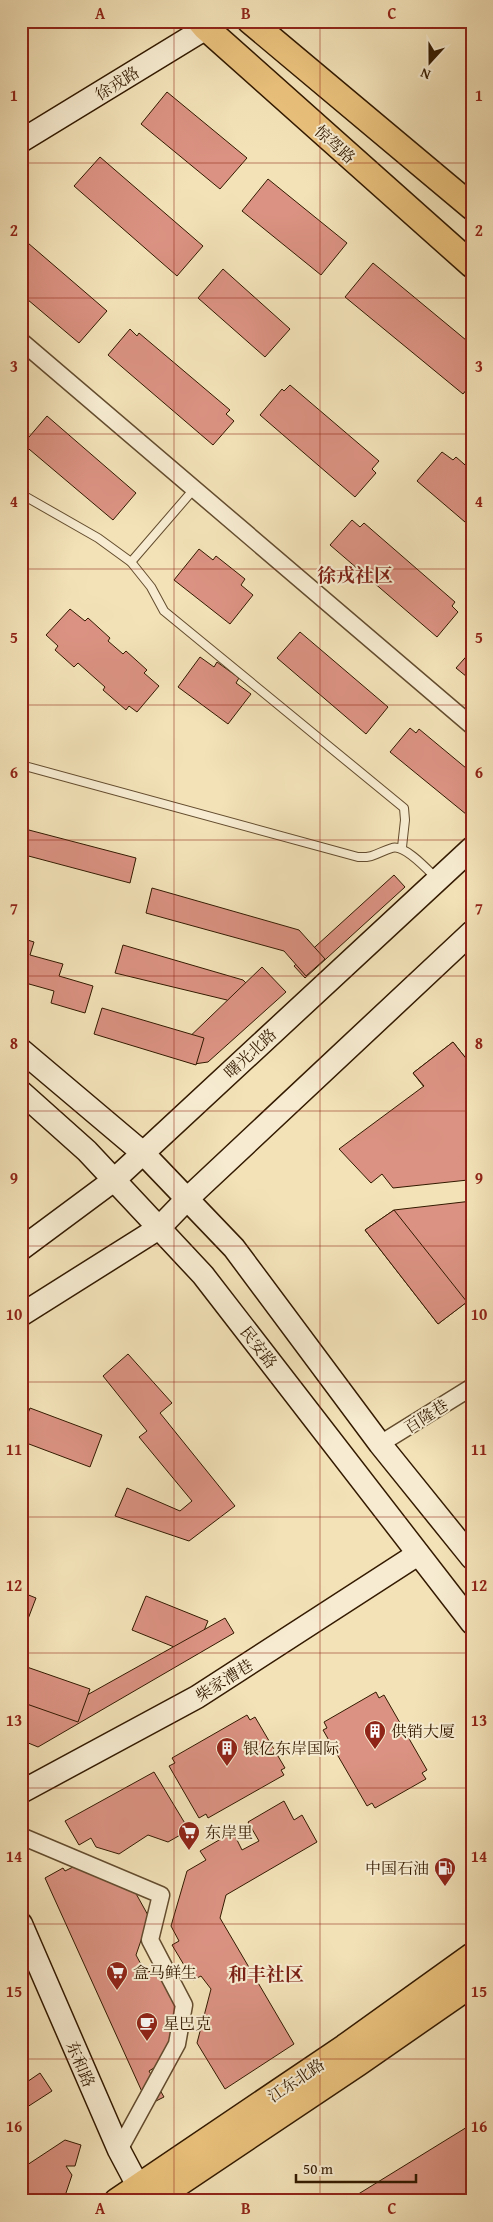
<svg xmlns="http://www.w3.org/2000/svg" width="493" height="2222" viewBox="0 0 493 2222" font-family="'Gentium Book Plus','Noto Serif SC',serif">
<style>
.building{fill:#db9282;stroke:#331a00}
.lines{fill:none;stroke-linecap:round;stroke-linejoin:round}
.lane-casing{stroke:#634c2e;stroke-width:10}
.street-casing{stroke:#634c2e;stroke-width:19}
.secondary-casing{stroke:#331a00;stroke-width:25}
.primary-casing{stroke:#331a00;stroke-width:28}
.lane{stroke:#f7ecd1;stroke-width:8}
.street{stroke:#f7ecd1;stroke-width:16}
.secondary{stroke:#f7ecd1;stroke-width:22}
.primary{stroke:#eac17c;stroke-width:25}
.grid{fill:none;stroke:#8f2418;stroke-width:1;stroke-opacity:0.55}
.labels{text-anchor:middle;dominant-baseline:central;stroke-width:4;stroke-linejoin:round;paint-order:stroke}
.street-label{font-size:16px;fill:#331a00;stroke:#f7ecd1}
.poi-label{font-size:16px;fill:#331a00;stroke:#f7ecd1;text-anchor:start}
.quarter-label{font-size:19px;font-weight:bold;fill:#7a1f14;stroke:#f7ecd1}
.neatline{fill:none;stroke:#8f2418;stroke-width:2}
.grid-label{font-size:16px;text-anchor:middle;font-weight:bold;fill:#8f2418}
</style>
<rect width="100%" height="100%" fill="#f3e2b8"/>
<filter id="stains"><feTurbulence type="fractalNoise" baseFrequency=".004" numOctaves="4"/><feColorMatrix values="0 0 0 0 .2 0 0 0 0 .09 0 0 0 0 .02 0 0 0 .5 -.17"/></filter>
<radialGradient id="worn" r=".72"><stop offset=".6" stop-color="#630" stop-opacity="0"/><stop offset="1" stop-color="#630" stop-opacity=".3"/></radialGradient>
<g class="building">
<path d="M167,92L247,158L220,189L141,124Z"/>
<path d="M100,157L203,246L177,276L74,186Z"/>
<path d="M268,179L347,243L321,275L242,211Z"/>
<path d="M21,237L107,311L79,343L21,294Z"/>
<path d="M373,263L472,345V383L463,394L345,297Z"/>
<path d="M223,269L290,329L265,357L198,298Z"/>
<path d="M130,329L137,336L139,333L230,410L226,414L234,421L213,445L108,355Z"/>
<path d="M290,385L379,461L372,469L376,473L355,497L260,415L282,389L284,391Z"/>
<path d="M47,416L136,493L113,520L23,444Z"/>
<path d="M442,452L453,460L456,457L472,471V528L417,481Z"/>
<path d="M352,520L360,527L364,523L455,602L452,606L458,612L437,637L330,545Z"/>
<path d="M199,549L213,560L216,556L245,579L241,585L253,595L230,624L174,580Z"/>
<path d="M70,609L85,621L88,618L110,638L108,641L123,654L126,651L147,670L144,673L159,686L137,712L129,706L126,710L103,690L105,687L78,663L74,667L55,650L58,646L46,635Z"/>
<path d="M300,632L388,707L366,734L277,658Z"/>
<path d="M472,650V681L456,668Z"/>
<path d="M200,657L214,667L217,662L239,678L236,683L251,694L228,724L178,687Z"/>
<path d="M410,728L416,733L419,729L472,773V819L390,752Z"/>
<path d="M25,829L136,858L130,883L21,854V843Z"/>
<path d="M394,875L405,887L305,978L294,966Z"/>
<path d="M152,888L299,930L325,959L306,976L284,951L146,913Z"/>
<path d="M21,938L34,942L30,955L63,964L59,976L93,986L85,1013L51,1003L54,991L22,982L25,970L21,969Z"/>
<path d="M123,945L243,980L269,1006L249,1023L227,1000L115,973Z"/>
<path d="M262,967L286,992L208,1062L194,1064L180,1059L181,1045Z"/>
<path d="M102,1008L204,1038L196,1065L94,1034Z"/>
<path d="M453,1042L472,1066V1148L413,1073Z"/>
<path d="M453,1042L472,1066V1173L466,1174L468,1180L393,1188L382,1174L371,1183L339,1149L424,1086L413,1073Z"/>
<path d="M21,1126L26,1130L24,1210L21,1214Z"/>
<path d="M472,1201V1298L438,1324L365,1230L394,1210Z"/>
<path d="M394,1210L467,1302L438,1324L365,1230Z"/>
<path d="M128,1354L172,1403L160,1413L235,1506L189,1541L115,1516L127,1488L180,1511L192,1501L139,1437L147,1431L103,1376Z"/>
<path d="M30,1408L102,1435L90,1467L21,1441V1431Z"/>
<path d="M21,1592L36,1598L23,1632L21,1631Z"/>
<path d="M146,1596L208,1621L194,1655L132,1630Z"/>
<path d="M225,1618L234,1633L38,1747L21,1740V1694L62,1709Z"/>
<path d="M24,1666L90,1689L78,1722L21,1702V1674Z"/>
<path d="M376,1692L379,1698L384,1695L427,1770L422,1773L426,1779L375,1808L372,1803L367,1806L323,1730L327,1728L324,1722Z"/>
<path d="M247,1715L250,1720L255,1717L285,1768L281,1770L284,1775L208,1818L206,1814L199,1818L169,1766L175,1763L172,1758Z"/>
<path d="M154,1772L189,1830L168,1842L148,1835L119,1854L96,1847L91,1838L79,1845L65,1821Z"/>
<path d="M284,1801L294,1820L302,1815L317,1842L226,1895L220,1918L294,2044L225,2089L197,2043L211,1989L201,1976L193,1980L172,1945L179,1941L171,1926L187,1871L206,1860L200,1851L233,1832L242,1850L259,1841L248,1822Z"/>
<path d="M75,1866L129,1881L149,1917L136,1955L144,1970L166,1976L182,2006L165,2061L149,2071L164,2097L148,2105L45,1878L63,1868L65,1871Z"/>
<path d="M40,2073L52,2091L21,2111V2086Z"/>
<path d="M472,2124V2192L458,2201H347Z"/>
<path d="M65,2140L81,2145L75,2166H66L72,2175L64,2199L21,2201V2169Z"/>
</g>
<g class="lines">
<g class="lane-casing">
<g id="lane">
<path d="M21,494L98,538L131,562L151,587L164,611L404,808L405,820L402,847"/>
<path d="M131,562L194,489"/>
<path d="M21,765L358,857C375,858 378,852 392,848C404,844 427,869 436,878"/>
</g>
</g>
<g class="street-casing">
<g id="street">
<path d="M21,341L472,726"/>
<path d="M380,1444L472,1387"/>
<path d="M21,1836L161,1895L150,1940L184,2005L177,2044L119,2150"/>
</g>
</g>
<g class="secondary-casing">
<g id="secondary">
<path d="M21,141L206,28L210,21"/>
<path d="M21,1050L143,1153L234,1248L380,1444L472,1558"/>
<path d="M21,1092L87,1151L203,1275L472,1623"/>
<path d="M21,1249L114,1180L472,848"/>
<path d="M21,1315L159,1228L187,1199L472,932"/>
<path d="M21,1792L197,1697L418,1554"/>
<path d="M21,1924L119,2150L146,2201"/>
</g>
</g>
<g class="primary-casing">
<g id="primary">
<path d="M200,21L206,28L472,265"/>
<path d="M250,21L472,207"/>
<path d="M117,2201L345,2047L472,1956"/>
<path d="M152,2201L358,2063L472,1984"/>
</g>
</g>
<use href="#lane" class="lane"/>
<use href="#street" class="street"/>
<use href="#secondary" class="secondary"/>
<use href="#primary" class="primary"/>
</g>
<path class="grid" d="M174,21V2201M320,21V2201M21,163H472M21,298H472M21,434H472M21,569H472M21,705H472M21,840H472M21,976H472M21,1111H472M21,1246H472M21,1382H472M21,1517H472M21,1653H472M21,1788H472M21,1924H472M21,2059H472"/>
<defs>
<g id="building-pin" transform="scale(1.125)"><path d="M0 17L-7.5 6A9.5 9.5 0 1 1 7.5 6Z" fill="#8f2418" stroke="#f7ecd1"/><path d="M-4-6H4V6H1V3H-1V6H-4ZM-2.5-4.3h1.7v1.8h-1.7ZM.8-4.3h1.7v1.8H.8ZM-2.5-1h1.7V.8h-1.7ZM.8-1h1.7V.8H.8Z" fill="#fff"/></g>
<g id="supermarket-pin" transform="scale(1.125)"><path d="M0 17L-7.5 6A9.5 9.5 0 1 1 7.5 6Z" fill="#8f2418" stroke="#f7ecd1"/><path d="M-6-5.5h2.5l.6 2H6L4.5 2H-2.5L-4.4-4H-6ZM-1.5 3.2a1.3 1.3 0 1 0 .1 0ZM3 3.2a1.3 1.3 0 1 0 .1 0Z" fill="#fff"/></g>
<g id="fuel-pin" transform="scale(1.125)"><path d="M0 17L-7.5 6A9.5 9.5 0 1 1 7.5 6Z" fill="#8f2418" stroke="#f7ecd1"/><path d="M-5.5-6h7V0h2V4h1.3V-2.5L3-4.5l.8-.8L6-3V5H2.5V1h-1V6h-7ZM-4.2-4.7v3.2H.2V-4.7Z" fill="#fff"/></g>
<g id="cafe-pin" transform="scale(1.125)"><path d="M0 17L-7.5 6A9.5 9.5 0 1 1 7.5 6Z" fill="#8f2418" stroke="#f7ecd1"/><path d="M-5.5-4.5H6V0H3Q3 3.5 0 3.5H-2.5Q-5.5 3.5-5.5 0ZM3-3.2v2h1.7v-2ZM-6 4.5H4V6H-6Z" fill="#fff"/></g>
</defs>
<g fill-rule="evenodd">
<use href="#building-pin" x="375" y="1731"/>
<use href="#building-pin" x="227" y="1748"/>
<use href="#supermarket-pin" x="189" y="1832"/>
<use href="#fuel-pin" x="445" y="1868"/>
<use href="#supermarket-pin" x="117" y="1972"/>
<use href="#cafe-pin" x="147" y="2023"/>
</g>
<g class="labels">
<g class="street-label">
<text transform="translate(117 83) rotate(-32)">徐戎路</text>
<text transform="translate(335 144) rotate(42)">惊驾路</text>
<text transform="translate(250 1053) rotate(-43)">曙光北路</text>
<text transform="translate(259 1347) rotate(52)">民安路</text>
<text transform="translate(426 1416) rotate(-32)">百隆巷</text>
<text transform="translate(224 1680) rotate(-32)">柴家漕巷</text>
<text transform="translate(81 2064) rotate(67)">东和路</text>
<text transform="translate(296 2080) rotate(-34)">江东北路</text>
</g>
<g class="poi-label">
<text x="391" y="1731">供销大厦</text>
<text x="243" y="1748">银亿东岸国际</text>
<text x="205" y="1832">东岸里</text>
<text x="429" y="1868" text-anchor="end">中国石油</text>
<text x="133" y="1972">盒马鲜生</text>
<text x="163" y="2023">星巴克</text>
</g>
<g class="quarter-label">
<text x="355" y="575">徐戎社区</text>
<text x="266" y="1974">和丰社区</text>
</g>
</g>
<rect width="493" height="2222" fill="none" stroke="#f3e2b8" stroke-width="55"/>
<g transform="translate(430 62) rotate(201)" stroke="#f7ecd1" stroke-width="4" paint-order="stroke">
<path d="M0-4L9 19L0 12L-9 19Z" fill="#331a00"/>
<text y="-8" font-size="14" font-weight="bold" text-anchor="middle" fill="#331a00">N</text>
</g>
<path d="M296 2174v8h120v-8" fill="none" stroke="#331a00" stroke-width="2.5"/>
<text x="303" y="2174" font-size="15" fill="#331a00" stroke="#f7ecd1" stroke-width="4" paint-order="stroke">50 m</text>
<rect x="28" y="28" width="438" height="2166" class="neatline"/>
<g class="grid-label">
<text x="100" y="19">A</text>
<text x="246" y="19">B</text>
<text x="392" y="19">C</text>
<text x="14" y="101">1</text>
<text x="479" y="101">1</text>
<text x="14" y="236">2</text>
<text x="479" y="236">2</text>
<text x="14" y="372">3</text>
<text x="479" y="372">3</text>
<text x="14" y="507">4</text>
<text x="479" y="507">4</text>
<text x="14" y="643">5</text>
<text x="479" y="643">5</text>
<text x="14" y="778">6</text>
<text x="479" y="778">6</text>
<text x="14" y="914">7</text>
<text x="479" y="914">7</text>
<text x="14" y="1049">8</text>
<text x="479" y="1049">8</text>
<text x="14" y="1184">9</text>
<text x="479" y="1184">9</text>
<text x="14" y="1320">10</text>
<text x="479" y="1320">10</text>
<text x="14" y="1455">11</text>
<text x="479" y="1455">11</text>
<text x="14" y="1591">12</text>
<text x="479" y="1591">12</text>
<text x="14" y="1726">13</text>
<text x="479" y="1726">13</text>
<text x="14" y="1862">14</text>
<text x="479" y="1862">14</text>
<text x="14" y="1997">15</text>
<text x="479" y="1997">15</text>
<text x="14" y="2132">16</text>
<text x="479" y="2132">16</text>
<text x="100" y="2214">A</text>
<text x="246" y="2214">B</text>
<text x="392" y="2214">C</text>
</g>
<rect width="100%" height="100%" filter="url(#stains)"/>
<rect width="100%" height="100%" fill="url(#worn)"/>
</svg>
